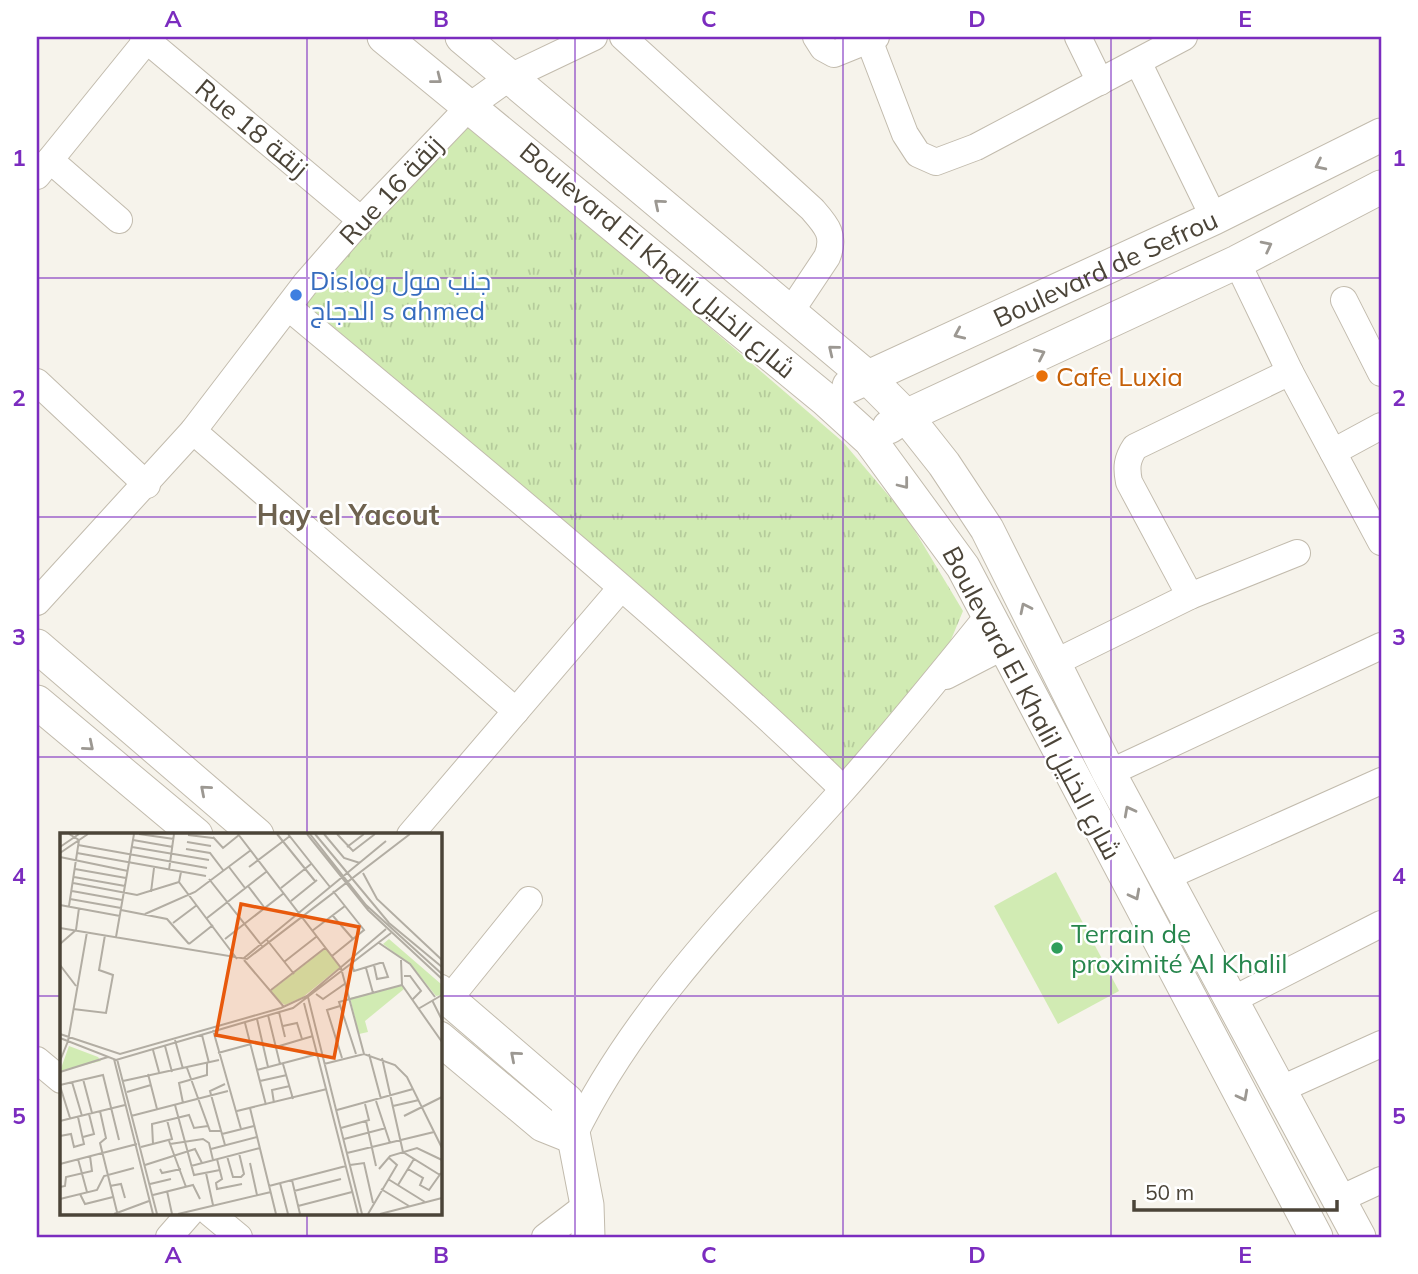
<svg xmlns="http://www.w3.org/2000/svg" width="1418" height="1274" viewBox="0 0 1418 1274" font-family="Mulish,Cairo,sans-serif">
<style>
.grass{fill:url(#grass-tufts)}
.pitch{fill:#d1ebb3}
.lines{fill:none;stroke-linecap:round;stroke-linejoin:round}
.minor-casing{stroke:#c2bbad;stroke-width:28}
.tertiary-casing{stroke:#c2bbad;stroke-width:35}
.minor{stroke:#fff;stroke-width:26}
.tertiary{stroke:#fff;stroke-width:33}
.oneway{stroke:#9c9892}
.grid{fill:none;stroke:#7b2cbf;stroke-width:2;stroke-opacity:0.55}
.shop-dot{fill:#3f7fe0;stroke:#fff;stroke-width:2.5}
.food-dot{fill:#e8710a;stroke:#fff;stroke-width:2.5}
.leisure-dot{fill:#2e9e5b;stroke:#fff;stroke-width:2.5}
.labels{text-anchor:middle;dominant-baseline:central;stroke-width:5;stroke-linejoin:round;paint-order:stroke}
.street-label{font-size:26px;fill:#4b4438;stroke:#fff}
.shop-label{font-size:26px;fill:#366cbe;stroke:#fff;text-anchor:start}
.food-label{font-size:26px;fill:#c56008;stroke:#fff;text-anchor:start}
.leisure-label{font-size:26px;fill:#27864d;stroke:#fff;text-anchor:start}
.neighbourhood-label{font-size:28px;font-weight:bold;fill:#6e624f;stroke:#fff}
.inset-road{fill:none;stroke:#b2ada3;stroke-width:2}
.view{fill:#e8590c;fill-opacity:0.15;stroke:#e8590c;stroke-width:3.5}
.inset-edge{fill:none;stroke:#4b4438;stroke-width:3.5}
.neatline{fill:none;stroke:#7b2cbf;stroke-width:2.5}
.grid-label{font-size:23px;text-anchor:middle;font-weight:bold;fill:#7b2cbf}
</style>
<defs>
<pattern id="grass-tufts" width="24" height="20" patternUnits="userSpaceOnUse" patternTransform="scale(1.75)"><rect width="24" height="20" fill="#d1ebb3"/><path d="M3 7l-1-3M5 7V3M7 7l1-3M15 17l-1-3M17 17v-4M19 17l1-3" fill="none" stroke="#b5cb9b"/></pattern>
</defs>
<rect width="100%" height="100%" fill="#f6f3eb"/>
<path class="grass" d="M463,115L843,442L906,516L963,611L933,683L845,784L292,303Z"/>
<path class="pitch" d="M1056,872L1119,991L1058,1024L994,906Z"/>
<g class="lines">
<g class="minor-casing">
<g id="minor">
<path d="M143,37L361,220"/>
<path d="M623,37L812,209C826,225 836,235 827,257L789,314"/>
<path d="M816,37L823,48L834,54L876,37"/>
<path d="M1078,37L1100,82"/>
<path d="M869,40L905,134L918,154L936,162L976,147L1184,37"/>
<path d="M1138,62L1214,218"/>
<path d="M50,160L119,220"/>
<path d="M37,176L147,40"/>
<path d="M1237,262L1290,372L1381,542"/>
<path d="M1344,300L1381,373"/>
<path d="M288,307C476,464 667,619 843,789"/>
<path d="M37,382L147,485"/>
<path d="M193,431L516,711"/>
<path d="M1333,452L1381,426"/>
<path d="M1190,596L1129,482C1126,467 1127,459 1135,447L1290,372"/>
<path d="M37,602L193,431L306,283L361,220L471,105L510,77L594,37"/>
<path d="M1052,664L1190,596L1297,553"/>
<path d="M946,676L1006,645"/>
<path d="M1109,773L1381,646"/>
<path d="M410,835L621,588"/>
<path d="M1164,878L1381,781"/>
<path d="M449,999L529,900"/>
<path d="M1232,1000L1381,924"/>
<path d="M37,1060L61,1080"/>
<path d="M1279,1090L1381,1044"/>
<path d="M573,1137C636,1006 746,899 842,791C893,734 940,675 988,616"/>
<path d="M1340,1199L1381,1180"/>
<path d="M210,1213L239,1237"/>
<path d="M169,1237L190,1213"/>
<path d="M545,1237L587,1205"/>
</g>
</g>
<g class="tertiary-casing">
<g id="tertiary">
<path d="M384,37L826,400L870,440L963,567L1316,1237"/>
<path d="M462,37L866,376L906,416L944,464L987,529L1109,773L1359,1237"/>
<path id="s1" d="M849,386L1214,218L1381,135"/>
<path d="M889,427L906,416L1237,262L1381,187"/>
<path d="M37,646L257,835"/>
<path d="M37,702L196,835"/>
<path d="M439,991L567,1101L587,1205L588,1237"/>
<path d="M439,1038L543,1125L573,1137"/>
</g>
</g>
<use href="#minor" class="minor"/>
<use href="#tertiary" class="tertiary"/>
</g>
<defs><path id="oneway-chevron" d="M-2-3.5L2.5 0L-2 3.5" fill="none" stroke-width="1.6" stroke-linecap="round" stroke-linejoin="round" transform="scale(1.75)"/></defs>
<g class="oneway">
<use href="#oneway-chevron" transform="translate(437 79) rotate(38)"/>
<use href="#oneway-chevron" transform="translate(1320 165) rotate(154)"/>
<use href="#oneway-chevron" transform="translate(659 204) rotate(-140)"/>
<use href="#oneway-chevron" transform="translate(1267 246) rotate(-27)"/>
<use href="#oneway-chevron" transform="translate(959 334) rotate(156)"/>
<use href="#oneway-chevron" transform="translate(833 350) rotate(-141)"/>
<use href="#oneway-chevron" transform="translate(1040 354) rotate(-25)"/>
<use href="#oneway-chevron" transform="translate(904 484) rotate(52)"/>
<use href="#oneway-chevron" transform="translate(1025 608) rotate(-116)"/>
<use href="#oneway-chevron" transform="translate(89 746) rotate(40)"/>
<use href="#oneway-chevron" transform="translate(205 790) rotate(-139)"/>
<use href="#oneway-chevron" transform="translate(1129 811) rotate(-118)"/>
<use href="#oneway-chevron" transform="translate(1135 895) rotate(62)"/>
<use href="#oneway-chevron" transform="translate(515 1056) rotate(-139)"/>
<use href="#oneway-chevron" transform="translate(1243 1096) rotate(62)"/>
</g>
<path class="grid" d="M307,37V835M575,37V1237M843,37V1237M1111,37V1237M37,278H1381M37,517H1381M37,757H1381M37,996H61M439,996H1381M307,1213V1237"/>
<circle class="shop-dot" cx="296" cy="295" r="7"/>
<circle class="food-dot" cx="1042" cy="376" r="7"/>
<circle class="leisure-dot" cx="1057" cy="948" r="7"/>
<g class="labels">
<g class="street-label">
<text transform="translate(252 128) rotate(40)">Rue 18 زنقة</text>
<text transform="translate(391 190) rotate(-47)">Rue 16 زنقة</text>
<text transform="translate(658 260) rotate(40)">Boulevard El Khalil شارع الخليل</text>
<text stroke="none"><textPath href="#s1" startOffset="282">Boulevard de Sefrou</textPath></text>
<text transform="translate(1032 703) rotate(62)">Boulevard El Khalil شارع الخليل</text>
</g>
<g class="shop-label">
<text x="310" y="280">Dislog جنب مول<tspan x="310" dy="30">الدجاج s ahmed</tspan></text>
</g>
<g class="food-label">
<text x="1056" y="376">Cafe Luxia</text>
</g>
<g class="leisure-label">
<text x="1071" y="933">Terrain de<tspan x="1071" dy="30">proximité Al Khalil</tspan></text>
</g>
<g class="neighbourhood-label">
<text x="348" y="514">Hay el Yacout</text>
</g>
</g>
<g transform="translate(60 833)">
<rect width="382" height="382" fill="#f6f3eb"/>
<path d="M329,106L381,151V162L376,163L352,133L323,111ZM266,115L280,134L243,164L225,172L219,168L211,158ZM342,152L344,156L305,188L308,199L299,201L290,165ZM9,213L38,224L41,228L0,238Z" fill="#d1ebb3"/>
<path class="inset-road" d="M9,1L19,7L9,73M79,1L114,6M178,1L281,135L304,221M217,1L255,48M228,1L270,54M247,1L308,77L382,146M250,1L306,72L382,141M255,1L329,90L382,134M264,1L284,25L300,30M277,1L293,18L315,1M128,2L153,5M153,4L163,15L179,2M73,7L113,14M127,9L151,13M18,12L147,35M0,14L19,1M72,14L149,27M287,14L304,1M126,16L150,20L163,37M0,20L28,1M17,20L146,43M0,24L68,38M169,34L185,55M189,34L230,3M15,36L66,45M109,37L114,1M121,39L119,49L177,126M303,40L317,66L382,127M14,44L65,53M149,46L202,113M13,50L77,62L119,49M188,53L204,74M221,55L251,31M12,58L62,67M91,59L94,35M10,66L61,75M231,68L257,47M0,72L60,83M61,77L107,86L129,111M85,81L135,59L191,17M273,83L293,106M147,85L206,39M113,90L137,72M0,95L187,126L350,1M252,98L285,73M56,104L74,1M165,106L224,60M207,107L234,141M319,110L350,131L375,164M0,111L16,97L19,75M129,111L153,92M272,123L304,97L273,58M184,125L326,8M184,127L224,174M341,127L342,152L382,209M224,129L256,104M0,132L16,153M292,132L294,138L320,130H323L328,144L317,146L314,132M306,135L313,160M344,143H350L361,158L352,167M211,157L265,115M256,161L263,166L286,150M248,164L302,381M372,167L382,187M244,170L298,381M280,173L267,177L282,225M13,176L46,180L53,142L39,137L45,102M358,176L382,162M219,179L225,204M208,182L220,231M197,186L208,234M185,190L206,272M223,193L237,190L242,206M153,197L181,296M0,201L60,221L221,175L247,163L326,96M142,202L149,230M0,205L56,227L233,175L331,100M115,207L123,236M105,213L112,239M216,214L253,203M93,217L99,239M158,220L191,211M296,221L279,169L342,152M309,221L321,266M322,225L343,319L380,342M54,226L93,381M57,226L97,381M0,228L8,208L27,99M223,231L233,266M264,231L304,221L335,232L347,244L382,315M127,235L150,298H161M197,237L258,221M0,239L48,224M88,241L97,276M23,246L32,280M63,248L159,227M200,248L227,242M12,249L22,283M0,252L43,242L59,307M0,253L10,285M67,259L91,252M316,268L330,310M123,270L119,250L147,242V230M214,270L212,257L230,253M115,272L134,342L160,337M333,273L359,267M190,275L216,381M277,277L353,256M40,278L46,305L40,310L57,379M177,278L267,256M71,283L168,258M344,283L382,264M0,288L65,272M306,288L316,333M281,295L309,287L305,271M162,301L194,293M0,303L11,301L14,314L24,311L18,284M23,304L34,301L29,281M284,306L326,295M109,308L126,354M93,311L92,291L129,282L134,295L148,293M110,311L143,306L149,310L153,327M165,312L150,258L165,251M81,314L112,306L107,287M151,316L197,304M287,320L374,299M167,323L173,344H181L184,341L179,320M18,326L27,359M157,326L162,346L156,350L157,356L182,351M190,330L197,362M0,331L77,311M85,332L135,316L142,330M290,332L304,330L313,370M131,333L200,315M100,336L102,340L121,336M319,336L330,323L357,315L382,327M348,336L363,345L360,352L369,357L381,340M146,340L153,372M328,346L365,369M232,347L240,381M220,350L228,381M90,351L111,346M338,352L354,326M50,353L61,351L65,365M209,353L286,333M0,354L5,353L6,344L32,338L30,323M321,356L349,373M107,358L112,381M234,358L281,346M20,361L25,371L53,364M93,362L133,352L140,366M0,366L37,357L44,343L74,335M238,373L292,359M54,381L89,368M118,381L211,359M308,381L337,332L328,324M320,381L382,365"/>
<path class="view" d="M181,71L299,94L274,225L156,202Z"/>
<rect width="382" height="382" class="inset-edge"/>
</g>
<rect width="1418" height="1274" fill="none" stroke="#ffffff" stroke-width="77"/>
<path d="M1134 1200v10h203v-10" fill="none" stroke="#4b4438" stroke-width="3.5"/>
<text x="1145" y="1200" font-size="21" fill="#4b4438" stroke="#ffffff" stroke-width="5" paint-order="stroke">50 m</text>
<rect x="38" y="38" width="1342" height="1198" class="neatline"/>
<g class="grid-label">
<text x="173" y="27">A</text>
<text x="441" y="27">B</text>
<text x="709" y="27">C</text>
<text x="977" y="27">D</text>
<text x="1245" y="27">E</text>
<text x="19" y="166">1</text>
<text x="1399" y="166">1</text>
<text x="19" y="406">2</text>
<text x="1399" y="406">2</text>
<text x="19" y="645">3</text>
<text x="1399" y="645">3</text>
<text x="19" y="884">4</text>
<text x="1399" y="884">4</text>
<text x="19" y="1124">5</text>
<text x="1399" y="1124">5</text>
<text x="173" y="1263">A</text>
<text x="441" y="1263">B</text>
<text x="709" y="1263">C</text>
<text x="977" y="1263">D</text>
<text x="1245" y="1263">E</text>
</g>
</svg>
